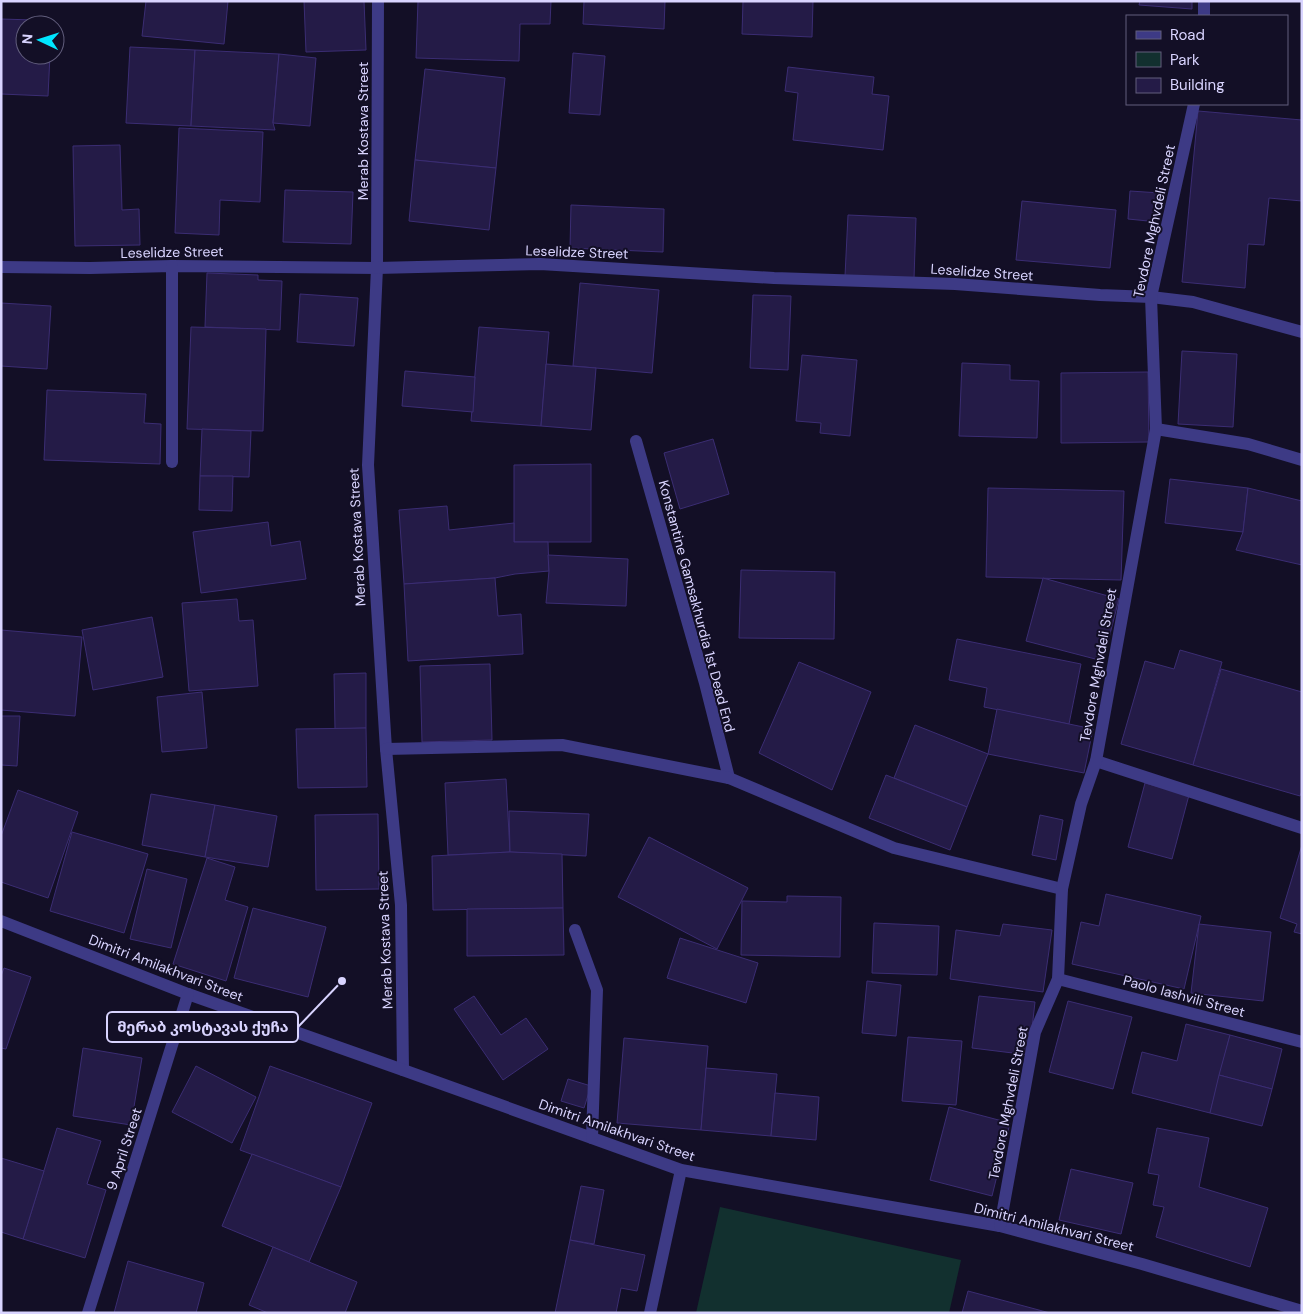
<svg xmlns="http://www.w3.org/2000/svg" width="1303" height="1314" viewBox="0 0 1303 1314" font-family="'DM Sans','Noto Sans Georgian',sans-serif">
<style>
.green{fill:#12302f}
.building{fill:#241b47;stroke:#3b2d73}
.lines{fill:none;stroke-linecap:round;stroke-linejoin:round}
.minor{stroke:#3d3a85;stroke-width:12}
.labels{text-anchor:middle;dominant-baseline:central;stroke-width:4;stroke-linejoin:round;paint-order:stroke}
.street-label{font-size:14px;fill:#d9d4ff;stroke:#130f26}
.leader{fill:none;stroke:#d9d4ff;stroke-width:2}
.callout-dot{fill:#d9d4ff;stroke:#130f26;stroke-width:2}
.callout{fill:#130f26;stroke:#d9d4ff;stroke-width:2}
.callout-label{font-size:15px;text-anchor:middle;font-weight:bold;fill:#d9d4ff}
</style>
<rect width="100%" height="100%" fill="#130f26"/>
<path class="green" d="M720,1207L961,1260L949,1313H696Z"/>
<g class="building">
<path d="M146,1H228L224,44L142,36Z"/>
<path d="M304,1H364L366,50L306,52Z"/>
<path d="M418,1H551L550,24H520L519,61L416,58Z"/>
<path d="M584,1H665L664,29L583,24Z"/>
<path d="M743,1H813L812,37L742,34Z"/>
<path d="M1140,1H1192V9L1139,5Z"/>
<path d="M1,19L34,20V25H25V55H50L48,96L1,94Z"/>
<path d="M130,47L195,50L191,126L126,123Z"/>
<path d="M195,50L279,54L273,123L275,130L191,126Z"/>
<path d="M573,53L605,56L600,115L569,113Z"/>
<path d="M279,54L316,58L310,126L273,123Z"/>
<path d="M788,67L874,77L872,94L889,96L883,150L793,140L798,93L785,91Z"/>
<path d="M425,69L505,78L496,168L415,160Z"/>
<path d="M1198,111L1302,120V201L1269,198L1264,245L1248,244L1245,288L1182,282Z"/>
<path d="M179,128L263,132L260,202L220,200L219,235L175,233Z"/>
<path d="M120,145L122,210L139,209L140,245L75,246L73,146Z"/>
<path d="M415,160L496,168L489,230L409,221Z"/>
<path d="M285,190L353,192L351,244L283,242Z"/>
<path d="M1130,191L1160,193L1158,222L1128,219Z"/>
<path d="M1022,201L1116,210L1110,268L1016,260Z"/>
<path d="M571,205L664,209L663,252L570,248Z"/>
<path d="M848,215L916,218L914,279L845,276Z"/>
<path d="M207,273L258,275V280L282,281L280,330L205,327Z"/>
<path d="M580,283L659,290L652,373L573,366Z"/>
<path d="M300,294L358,298L354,346L297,342Z"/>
<path d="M753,295L791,296L788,370L750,368Z"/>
<path d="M1,303L51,306L47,369L1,366Z"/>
<path d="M191,327L266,329L263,431L187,429Z"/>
<path d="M479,327L549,332L541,426L471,421Z"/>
<path d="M1182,351L1237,354L1233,427L1178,424Z"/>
<path d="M802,355L857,360L850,436L820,433L821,423L796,421Z"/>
<path d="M962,363L1010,365V380L1039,381L1037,438L959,436Z"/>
<path d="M546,364L596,368L591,430L541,426Z"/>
<path d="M405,371L475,377L473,412L402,406Z"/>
<path d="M1148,372L1149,442L1061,443V373Z"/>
<path d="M47,390L146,394L144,423L161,424L160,464L44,460Z"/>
<path d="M202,429L251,431L249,477L200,476Z"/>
<path d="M713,439L729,494L680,509L664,453Z"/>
<path d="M591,464V542H514V465Z"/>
<path d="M200,476H233L232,511L199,510Z"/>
<path d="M1170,479L1248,488L1243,532L1165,523Z"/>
<path d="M988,488L1124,491L1121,580L986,577Z"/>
<path d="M1248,488L1302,501V565L1236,550L1243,532Z"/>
<path d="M447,506L449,530L514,523V542H548L549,571L515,574L495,578L404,584L399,510Z"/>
<path d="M268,522L271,546L300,541L306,579L201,593L193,532Z"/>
<path d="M548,555L628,559L626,606L546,603L549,571Z"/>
<path d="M741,570L835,572L834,639L739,638Z"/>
<path d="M495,578L498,616L521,614L523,654L408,661L404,584Z"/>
<path d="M1043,578L1119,599L1103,661L1026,641Z"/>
<path d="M237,599L239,621L253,620L258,686L189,691L182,603Z"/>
<path d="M152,617L163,677L93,690L82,630Z"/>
<path d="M1,630L82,637L75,716L1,710Z"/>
<path d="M957,639L1081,664L1069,724L984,707L987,688L949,680Z"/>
<path d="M1180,650L1222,662L1193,765L1121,744L1145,661L1174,669Z"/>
<path d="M799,662L871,692L832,790L759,753Z"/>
<path d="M490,664L492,740L422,742L420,666Z"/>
<path d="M1221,669L1302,692V791L1300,796L1193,765Z"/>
<path d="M366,673V728L335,729L334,674Z"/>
<path d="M202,692L207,748L162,752L157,697Z"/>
<path d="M997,709L1093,729L1084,773L988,754Z"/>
<path d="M1,716H20L17,766L1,765Z"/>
<path d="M915,725L988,754L967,807L894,778Z"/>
<path d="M366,728L367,787L298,788L296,729Z"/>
<path d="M886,775L967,807L950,850L869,818Z"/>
<path d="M506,779L510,852L448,855L445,783Z"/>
<path d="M1145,783L1189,795L1172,859L1128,847Z"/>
<path d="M18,790L78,812L48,898L1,882V836Z"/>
<path d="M151,794L215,805L205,857L142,845Z"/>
<path d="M215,805L277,816L268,867L205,857Z"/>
<path d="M509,811L589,814L586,856L510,852Z"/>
<path d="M378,814L379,889L316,890L315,815Z"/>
<path d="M1040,815L1063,820L1056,860L1032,855Z"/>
<path d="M72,832L148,854L124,933L50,911Z"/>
<path d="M649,837L748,888L717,949L618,897Z"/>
<path d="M1302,845V934L1294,932L1297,924L1280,918Z"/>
<path d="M510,852L562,854L563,908L433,910L432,856Z"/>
<path d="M207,858L235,867L225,900L248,907L226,981L173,964Z"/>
<path d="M147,869L187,879L171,948L130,939Z"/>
<path d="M1106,894L1201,916L1184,989L1072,964L1081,922L1099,926Z"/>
<path d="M787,896L841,897L840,957L741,955L742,901L787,902Z"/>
<path d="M253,908L326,927L308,997L234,978Z"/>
<path d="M563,908L564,955L467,956V909Z"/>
<path d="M874,923L939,926L937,975L872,973Z"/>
<path d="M1003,924L1052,930L1043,992L950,979L956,930L1000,936Z"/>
<path d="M1199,924L1271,932L1263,1001L1191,993Z"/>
<path d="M680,938L758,963L746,1003L667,978Z"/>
<path d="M4,968L31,977L6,1049L1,1048V976Z"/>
<path d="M867,981L901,985L896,1036L862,1033Z"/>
<path d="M474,996L501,1035L526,1018L548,1049L503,1080L454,1009Z"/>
<path d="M979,996L1035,1002L1029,1055L972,1048Z"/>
<path d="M1068,1001L1132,1017L1113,1089L1049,1072Z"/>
<path d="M1186,1024L1230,1035L1210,1113L1132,1093L1142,1052L1177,1061Z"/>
<path d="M1230,1035L1282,1049L1272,1089L1219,1075Z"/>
<path d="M908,1037L962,1041L956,1105L902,1101Z"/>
<path d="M624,1038L708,1046L701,1130L617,1123Z"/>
<path d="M83,1048L142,1058L131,1125L73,1116Z"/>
<path d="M196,1066L256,1097L232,1143L172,1112Z"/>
<path d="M270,1066L372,1103L341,1187L240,1150Z"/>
<path d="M706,1068L777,1074L771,1136L701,1130Z"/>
<path d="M1219,1075L1272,1089L1262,1126L1210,1113Z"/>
<path d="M568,1079L591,1086L584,1108L561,1101Z"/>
<path d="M775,1093L819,1097L816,1140L771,1136Z"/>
<path d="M949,1107L1010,1123L992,1196L930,1180Z"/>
<path d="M57,1128L101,1141L87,1184L106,1190L85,1258L23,1239Z"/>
<path d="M1157,1128L1209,1138L1199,1187L1268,1208L1250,1267L1156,1237L1164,1207L1153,1205L1159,1175L1148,1173Z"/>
<path d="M252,1154L341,1187L309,1262L222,1226Z"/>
<path d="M1,1158L44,1171L23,1239L1,1232Z"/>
<path d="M1071,1169L1133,1183L1121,1234L1059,1220Z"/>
<path d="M581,1186L604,1190L594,1244L570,1240Z"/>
<path d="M570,1240L645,1255L637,1291L621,1288L616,1313H555Z"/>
<path d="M273,1247L357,1282L345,1313H268L249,1305Z"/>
<path d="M128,1261L204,1283L196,1313H114Z"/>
<path d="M968,1291L1050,1313H962Z"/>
</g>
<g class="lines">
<g class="minor">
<path d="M378,1L377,268L368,465L386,749L401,905L403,1070"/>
<path d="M1204,16V1"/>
<path d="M1,267L90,268L172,266L377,268L540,264L774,278L955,284L1100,295L1151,297L1193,302L1302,332"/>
<path d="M1156,429L1248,444L1302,460"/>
<path d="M636,441L705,683L729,778"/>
<path d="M172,462V266"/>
<path d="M386,749L562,745L729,778L894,848L1062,889"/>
<path d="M1096,761L1302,828"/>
<path d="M1,921L188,994L403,1070L681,1170L1000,1226L1142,1264L1302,1311"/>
<path d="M575,930L597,990L592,1138"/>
<path d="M1058,979L1302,1042"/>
<path d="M1000,1226L1035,1032L1058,979L1062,889L1081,804L1096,761L1156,429L1151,297L1194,104"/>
<path d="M88,1313L188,994"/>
<path d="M650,1313L681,1170"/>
</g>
</g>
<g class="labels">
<g class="street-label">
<text transform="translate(363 131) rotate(-90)">Merab Kostava Street</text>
<text transform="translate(1154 221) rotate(-78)">Tevdore Mghvdeli Street</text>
<text transform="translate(172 252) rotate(-1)">Leselidze Street</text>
<text transform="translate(577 252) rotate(2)">Leselidze Street</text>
<text transform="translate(982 272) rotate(4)">Leselidze Street</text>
<text transform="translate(357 537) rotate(-93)">Merab Kostava Street</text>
<text transform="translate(697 606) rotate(75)">Konstantine Gamsakhurdia 1st Dead End</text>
<text transform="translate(1098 665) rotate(-80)">Tevdore Mghvdeli Street</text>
<text transform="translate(385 940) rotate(-92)">Merab Kostava Street</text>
<text transform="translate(166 968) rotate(21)">Dimitri Amilakhvari Street</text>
<text transform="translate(1184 996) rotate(15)">Paolo Iashvili Street</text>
<text transform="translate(1008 1103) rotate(-79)">Tevdore Mghvdeli Street</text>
<text transform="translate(617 1130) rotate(19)">Dimitri Amilakhvari Street</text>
<text transform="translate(124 1149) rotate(-72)">9 April Street</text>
<text transform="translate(1054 1227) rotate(14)">Dimitri Amilakhvari Street</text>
</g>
</g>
<path class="leader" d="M342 981L298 1027"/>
<circle class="callout-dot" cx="342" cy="981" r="5"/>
<rect class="callout" x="107" y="1012" width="191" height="30" rx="5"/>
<g class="callout-label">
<text x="203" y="1032">მერაბ კოსტავას ქუჩა</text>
</g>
<rect width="1303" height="1314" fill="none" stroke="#d9d4ff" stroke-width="5"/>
<rect x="1126" y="15" width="162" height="90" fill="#130f26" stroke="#625e7d"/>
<rect x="1136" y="31" width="25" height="8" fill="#3d3a85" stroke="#625e7d"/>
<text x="1170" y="40" font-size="15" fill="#d9d4ff">Road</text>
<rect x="1136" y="52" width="25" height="15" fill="#12302f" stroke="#625e7d"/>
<text x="1170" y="65" font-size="15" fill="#d9d4ff">Park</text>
<rect x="1136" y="78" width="25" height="15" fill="#241b47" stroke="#625e7d"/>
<text x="1170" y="90" font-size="15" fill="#d9d4ff">Building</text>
<g transform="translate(40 40) rotate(274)"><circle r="24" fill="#130f26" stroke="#625e7d"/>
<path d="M0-4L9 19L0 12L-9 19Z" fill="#00e5ff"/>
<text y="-8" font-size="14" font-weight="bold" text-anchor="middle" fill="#d9d4ff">N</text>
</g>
</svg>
